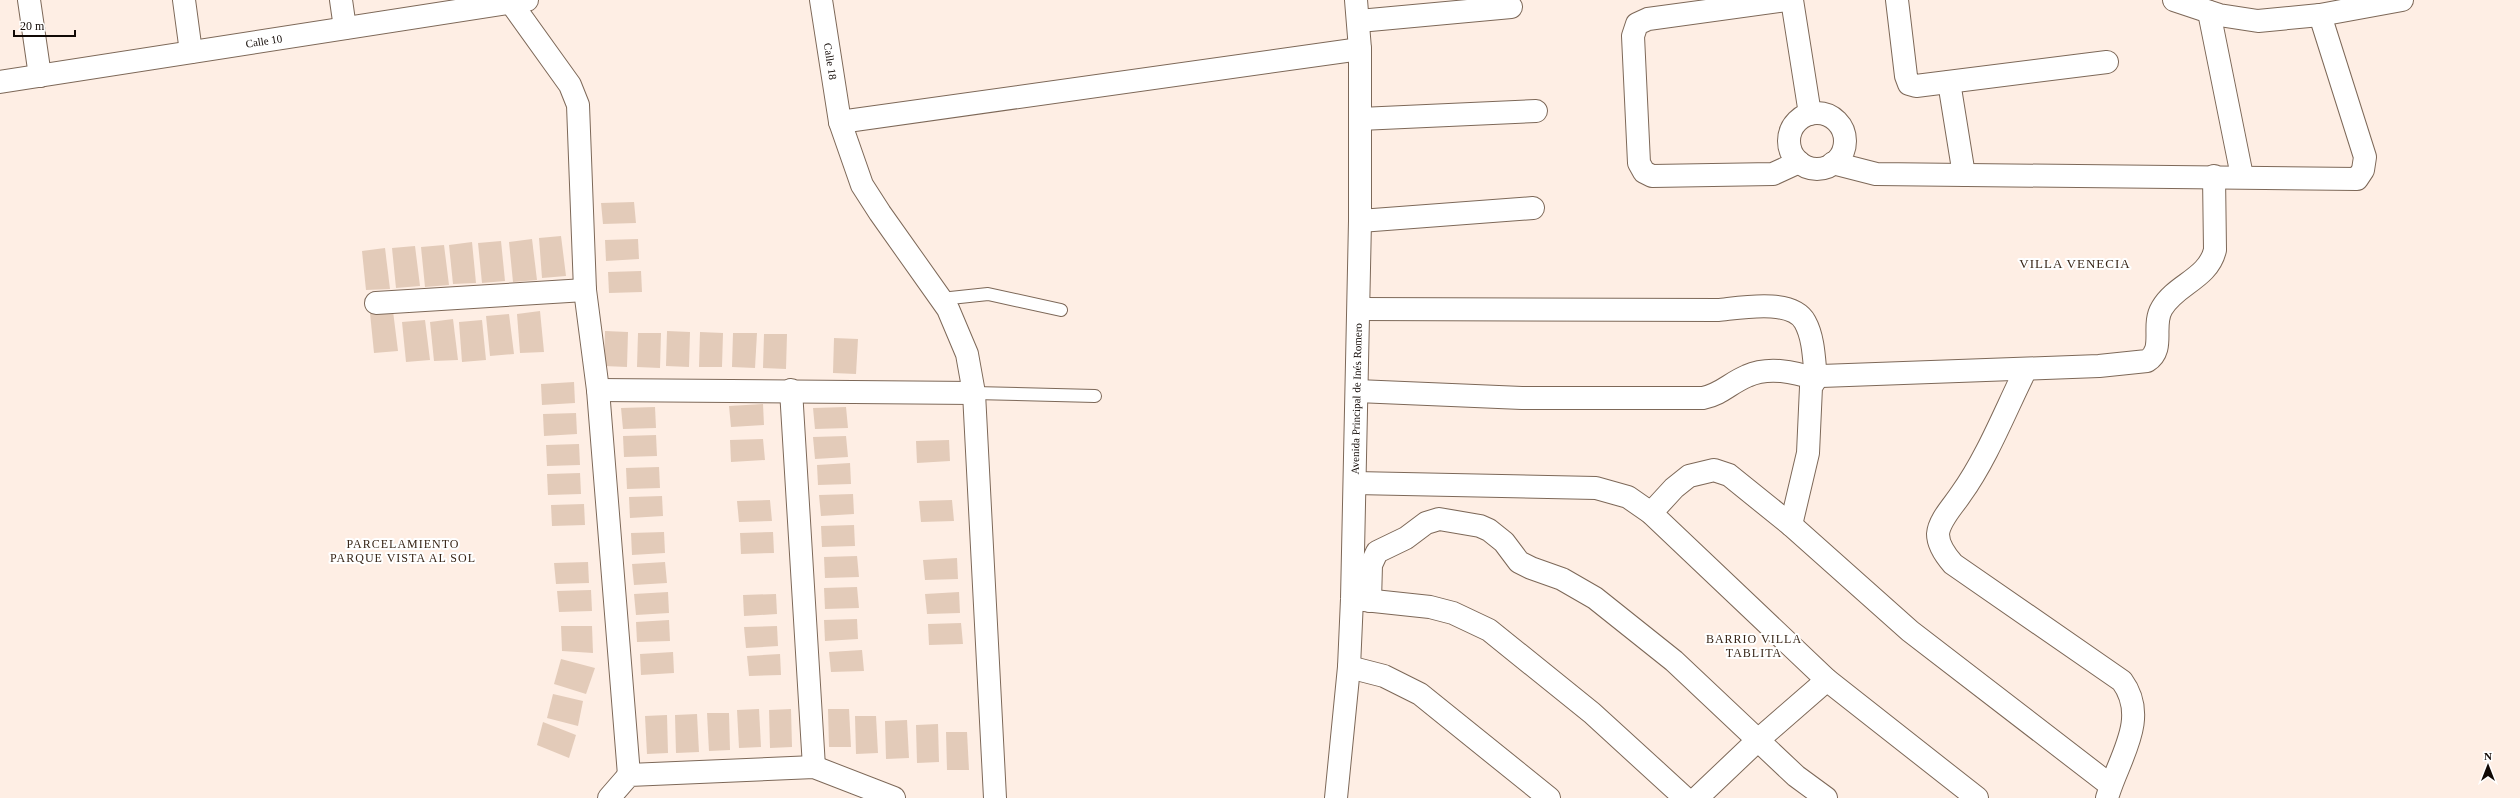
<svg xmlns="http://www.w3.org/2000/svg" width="2520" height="798" viewBox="0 0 2520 798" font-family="'Times New Roman',serif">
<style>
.building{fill:#e3cbb9}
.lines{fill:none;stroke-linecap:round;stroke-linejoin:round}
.service-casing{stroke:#7d6858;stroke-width:14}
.minor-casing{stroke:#7d6858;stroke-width:24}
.tertiary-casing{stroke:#7d6858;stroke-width:24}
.service{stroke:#fff;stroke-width:12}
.minor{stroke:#fff;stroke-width:22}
.tertiary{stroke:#fff;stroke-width:22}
.labels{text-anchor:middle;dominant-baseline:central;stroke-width:4;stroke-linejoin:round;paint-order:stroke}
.street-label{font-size:11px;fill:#110905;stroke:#fff}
.neighbourhood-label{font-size:12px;letter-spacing:1px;fill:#372517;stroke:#fff}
.quarter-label{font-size:13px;letter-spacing:1px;fill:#372517;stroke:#fff}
</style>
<rect width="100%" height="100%" fill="#feeee4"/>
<g class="building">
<path d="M634,202L636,223L603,224L601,203Z"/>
<path d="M561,236L566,276L542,278L539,238Z"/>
<path d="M532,239L537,280L513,282L509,242Z"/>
<path d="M638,239L639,259L606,261L605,240Z"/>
<path d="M501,241L505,281L482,283L478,243Z"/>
<path d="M472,242L476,283L453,284L449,245Z"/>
<path d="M444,245L449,285L425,287L421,247Z"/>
<path d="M415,246L420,286L396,288L392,248Z"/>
<path d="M385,248L390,289L366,290L362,251Z"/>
<path d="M641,271L642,292L609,293L608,272Z"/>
<path d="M393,311L398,351L374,353L370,313Z"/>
<path d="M540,311L544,352L520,353L517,314Z"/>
<path d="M509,314L514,354L490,356L486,316Z"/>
<path d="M453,319L458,360L434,361L430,322Z"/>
<path d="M425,320L430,360L406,362L402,322Z"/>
<path d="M482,320L486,360L462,362L459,322Z"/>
<path d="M605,331L628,332L627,367L604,366Z"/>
<path d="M667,331L690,332L689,367L666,366Z"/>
<path d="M700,332L723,333L722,367H699Z"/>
<path d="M638,333H661L660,368L637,367Z"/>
<path d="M733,333H757L755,368L732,367Z"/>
<path d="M764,334H787L786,369L763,368Z"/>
<path d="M834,338L858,339L856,374L833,373Z"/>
<path d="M574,382L575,403L542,405L541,384Z"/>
<path d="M763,404L764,425L731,427L729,406Z"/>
<path d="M655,407L656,428L623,429L621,408Z"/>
<path d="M846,407L848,428L815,429L813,408Z"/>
<path d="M576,413L577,434L544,436L543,414Z"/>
<path d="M656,435L657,456L624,457L623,436Z"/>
<path d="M846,436L848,457L815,459L813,437Z"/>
<path d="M763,439L765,460L731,462L730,440Z"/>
<path d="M949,440L950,461L917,463L916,441Z"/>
<path d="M579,444L580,465L547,466L546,445Z"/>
<path d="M850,463L851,484L818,485L817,465Z"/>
<path d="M659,467L660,488L627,489L626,468Z"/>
<path d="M580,473L581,494L548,495L547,474Z"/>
<path d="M853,494L854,514L821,516L819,495Z"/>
<path d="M662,496L663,516L630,518L629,497Z"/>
<path d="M770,500L772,521L739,522L737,501Z"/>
<path d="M952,500L954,521L921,522L919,501Z"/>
<path d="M584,504L585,525L552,526L551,505Z"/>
<path d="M854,525L855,546L822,547L821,526Z"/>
<path d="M664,532L665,553L632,555L631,533Z"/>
<path d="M773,532L774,553L741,554L740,533Z"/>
<path d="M857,556L859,577L825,578L824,557Z"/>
<path d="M957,558L958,579L925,580L923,560Z"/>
<path d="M588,562L589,583L556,584L554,563Z"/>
<path d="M665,562L667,583L634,585L632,564Z"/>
<path d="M857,587L859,608L825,609L824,588Z"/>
<path d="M591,590L592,611L559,612L557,591Z"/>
<path d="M668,592L669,613L636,615L634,594Z"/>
<path d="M959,592L960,613L927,614L925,594Z"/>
<path d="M776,594L777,614L744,616L743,595Z"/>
<path d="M857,619L858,639L825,641L824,620Z"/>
<path d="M669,620L670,641L637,642L636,622Z"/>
<path d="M961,623L963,644L929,645L928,624Z"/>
<path d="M561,626H592L593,653L562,651Z"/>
<path d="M777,626L778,646L746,648L744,627Z"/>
<path d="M862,650L864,671L831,672L829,652Z"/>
<path d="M673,652L674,673L641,675L640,654Z"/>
<path d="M780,654L781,675L749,676L747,656Z"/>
<path d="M561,659L595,668L586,694L554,684Z"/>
<path d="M553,694L583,701L578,726L547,718Z"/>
<path d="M759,709L761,747L739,748L737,710Z"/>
<path d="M791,709L792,747L770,748L769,710Z"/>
<path d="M828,709H849L851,747H829Z"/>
<path d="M707,713H729L730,750L709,751Z"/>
<path d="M697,714L699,752L676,753L675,715Z"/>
<path d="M667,715L668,753L647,754L645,716Z"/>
<path d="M855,716H876L878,753L856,754Z"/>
<path d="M907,720L909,758L886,759L885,721Z"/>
<path d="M543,722L576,735L569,758L537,745Z"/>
<path d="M938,724L939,762L917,763L916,725Z"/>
<path d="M946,732H967L969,770H947Z"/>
</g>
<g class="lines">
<g class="service-casing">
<g id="service">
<path d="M941,299L988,294L1061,310"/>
<path d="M974,393L1095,396"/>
</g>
</g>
<g class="minor-casing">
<g id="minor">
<path d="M29,0L40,76"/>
<path d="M184,0L191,52"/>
<path d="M341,0L345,28"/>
<path d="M509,0L570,85L578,105L585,290L598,390L629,775"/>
<path id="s1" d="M821,0L840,122L862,185L880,213L948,309L967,354L974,393L995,798"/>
<path d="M1787,0L1648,19L1637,24L1633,36L1639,163L1644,172L1652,176L1773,174L1799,162"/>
<path d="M1792,0L1810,114"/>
<path d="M1897,0L1906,76L1909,84L1916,86L2107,62"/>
<path d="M2174,0L2219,15L2258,21L2320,15L2402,0"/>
<path d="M2209,12L2242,176"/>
<path d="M1359,21L1511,7"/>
<path id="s2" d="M0,82L527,0"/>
<path d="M1949,82L1964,175"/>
<circle cx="1817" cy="141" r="28"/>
<path d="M1360,119L1536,111"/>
<path d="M840,122L1360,49"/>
<path d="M1833,163L1876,174L2357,179L2363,170L2365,157L2320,15"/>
<path d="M1360,221L1533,208"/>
<path d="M376,303L585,290"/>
<path d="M1359,309L1718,310C1740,308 1792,298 1805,322C1814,338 1814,361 1816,379"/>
<path d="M2026,369C2006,409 1987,458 1961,494C1954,505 1939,520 1938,534C1938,545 1946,556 1953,564L2122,681C2150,719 2118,759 2107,798"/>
<path d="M598,390L974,393"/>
<path d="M791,390L814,767"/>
<path d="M1357,391L1522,398H1703C1722,394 1730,383 1747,376C1769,366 1794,372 1816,379"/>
<path d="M1355,483L1596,488L1628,497L1651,513L1827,680L1977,798"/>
<path d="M1651,513L1674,488L1689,476L1714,470L1729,475L1791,525L1910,631L2110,785"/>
<path d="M1791,525L1808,453L1811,387L1816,379L1821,376L2099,366L2147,361C2166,349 2151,326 2162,308C2176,284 2208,279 2215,250L2214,176"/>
<path d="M1355,599L1430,607L1453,613L1489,630L1592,713L1685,798"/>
<path d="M1370,601L1371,565L1377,552L1406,538L1426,523L1439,519L1480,526L1489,530L1504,542L1519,562L1531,568L1562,579L1595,598L1674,661L1796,776L1826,798"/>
<path d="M1349,667L1384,676L1420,694L1549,798"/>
<path d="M609,798L629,775L814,767L894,798"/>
<path d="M1697,798L1758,740L1827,680"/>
</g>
</g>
<g class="tertiary-casing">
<g id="tertiary">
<path id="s3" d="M1336,798L1349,667L1352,599L1360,221V49L1356,0"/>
</g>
</g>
<use href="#service" class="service"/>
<use href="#minor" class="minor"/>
<use href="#tertiary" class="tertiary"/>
</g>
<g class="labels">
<g class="street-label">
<text stroke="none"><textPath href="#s2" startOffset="267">Calle 10</textPath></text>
<text stroke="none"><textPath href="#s1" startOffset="62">Calle 18</textPath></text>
<text stroke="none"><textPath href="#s3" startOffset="400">Avenida Principal de Inés Romero</textPath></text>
</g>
<g class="neighbourhood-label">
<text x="403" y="544">PARCELAMIENTO<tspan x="403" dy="14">PARQUE VISTA AL SOL</tspan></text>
<text x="1754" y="639">BARRIO VILLA<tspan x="1754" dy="14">TABLITA</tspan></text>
</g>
<g class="quarter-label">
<text x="2075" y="263">VILLA VENECIA</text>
</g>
</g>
<g transform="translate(2488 766)" stroke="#ffffff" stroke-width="3" paint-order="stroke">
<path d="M0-3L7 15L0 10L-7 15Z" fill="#110905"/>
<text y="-6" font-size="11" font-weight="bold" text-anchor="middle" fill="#110905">N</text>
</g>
<path d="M14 30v6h61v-6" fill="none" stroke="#110905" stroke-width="2"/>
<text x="20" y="30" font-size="12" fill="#110905" stroke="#ffffff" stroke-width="3" paint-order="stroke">20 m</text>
</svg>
